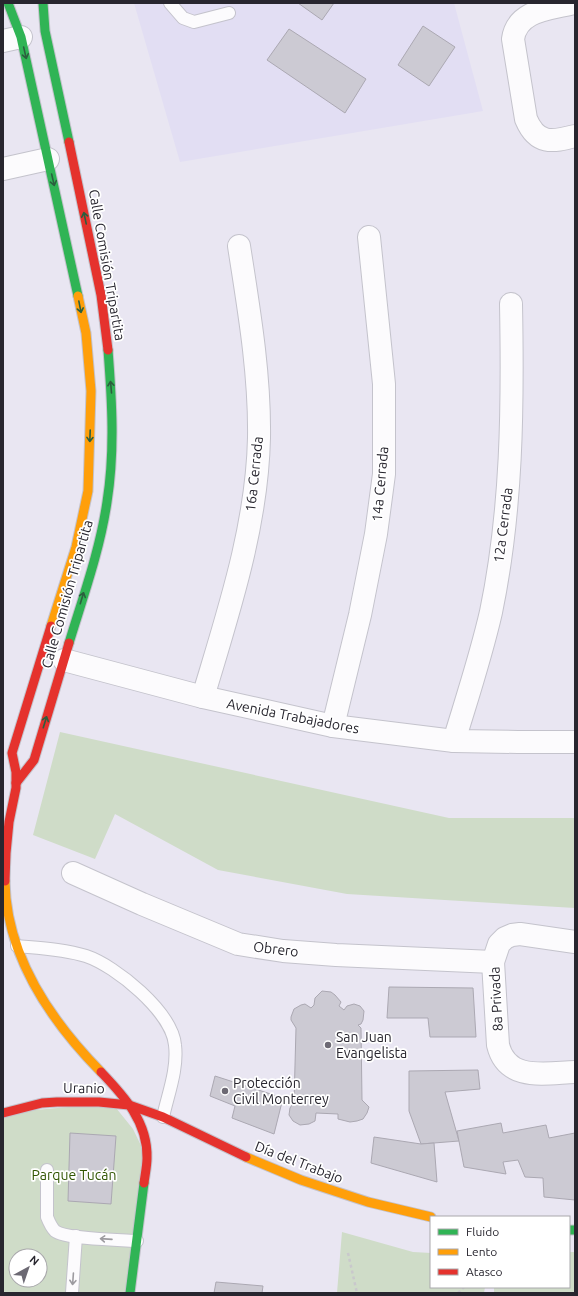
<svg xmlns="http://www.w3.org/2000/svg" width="578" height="1296" viewBox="0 0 578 1296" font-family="Ubuntu,sans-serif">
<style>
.built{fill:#e2def3}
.green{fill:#cfdcc8;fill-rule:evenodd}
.building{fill:#cccad3;stroke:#aba8b2}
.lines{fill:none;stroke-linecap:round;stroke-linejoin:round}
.lane-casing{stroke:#c4c3cc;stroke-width:14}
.street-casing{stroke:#c4c3cc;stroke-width:24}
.fast-casing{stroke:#c4c3cc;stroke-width:11}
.slow-casing{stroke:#c4c3cc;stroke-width:11}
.jam-casing{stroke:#c4c3cc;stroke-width:11}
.path{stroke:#c9c8cc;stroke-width:2.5;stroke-dasharray:3 3;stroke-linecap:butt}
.lane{stroke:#fcfbfd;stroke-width:12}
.street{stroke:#fcfbfd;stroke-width:22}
.fast{stroke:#30b455;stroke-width:9}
.slow{stroke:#ff9f0a;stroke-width:9}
.jam{stroke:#e5322d;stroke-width:9}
.oneway{stroke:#2b5f3e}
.oneway2{stroke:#9d9ba0}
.poi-dot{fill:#6c6973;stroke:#fff;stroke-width:1.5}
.labels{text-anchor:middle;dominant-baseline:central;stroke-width:3.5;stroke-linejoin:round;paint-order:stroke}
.street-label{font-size:14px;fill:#28262f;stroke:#fff}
.poi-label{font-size:14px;fill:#28262f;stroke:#fff;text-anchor:start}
.park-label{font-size:14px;fill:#315502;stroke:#fff}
</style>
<rect width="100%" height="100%" fill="#e9e6f2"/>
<path class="built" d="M134,3H454L483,111L180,162Z"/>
<g class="green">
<path d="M60,732L449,818H575V908L347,894L218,870L115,814L95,859L33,835Z"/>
<path d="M112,1103L133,1129L147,1158L130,1293H3V1113ZM16,1256H40V1280H16Z"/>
<path d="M342,1232L413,1252L431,1253V1287H485L484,1293H337Z"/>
<path d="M569,1252H575V1293H494V1287H569Z"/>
</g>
<g class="building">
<path d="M298,3H334L322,20Z"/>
<path d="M423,26L455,47L429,86L398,65Z"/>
<path d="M289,29L366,79L345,113L267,60Z"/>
<path d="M389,987L473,988L476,1037H430L428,1018H387Z"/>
<path d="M322,991L331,992L335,995L341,1002L339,1006L344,1010L347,1006L354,1004L360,1006L364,1011L363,1020L361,1024L358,1025L361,1028L362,1100L369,1107L367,1113L363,1119L357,1121L350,1122L338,1119V1114L316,1113L315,1121L309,1124L300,1125L293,1121L289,1115L290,1108L294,1102L296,1028L291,1020V1017L294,1009L301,1005L305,1004L311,1008L314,1005L315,998Z"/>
<path d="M478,1070L480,1089L445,1092L459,1141L421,1144L409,1111V1071Z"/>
<path d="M215,1076L283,1098L274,1134L232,1118L235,1106L210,1096Z"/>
<path d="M501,1123L503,1133L546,1125L549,1138L575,1133V1200L544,1197L543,1178L525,1177L518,1160L503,1162L506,1174L464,1167L457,1131Z"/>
<path d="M70,1133L116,1136L111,1204L68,1201Z"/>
<path d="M374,1137L421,1144L434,1143L437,1182L371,1163Z"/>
<path d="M216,1282L263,1286L262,1293H214Z"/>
</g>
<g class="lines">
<g class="lane-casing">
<g id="lane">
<path d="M170,3L183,18L194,22L229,13"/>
<path d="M17,946C39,948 64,949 86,956C116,966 172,1012 175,1045C178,1069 168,1094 163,1117"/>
<path d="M47,1170V1217C49,1222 51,1227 55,1231C65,1239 121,1240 137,1241"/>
<path d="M72,1293L76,1236"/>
</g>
</g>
<g class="street-casing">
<g id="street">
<path d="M574,3C550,9 517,10 513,39L526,119C537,145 552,142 575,136"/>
<path d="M3,41L21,37"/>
<path d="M3,169L48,159"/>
<path d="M64,660L203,697L333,726L454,741L518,742H575"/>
<path d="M203,697C228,613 257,527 259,438C260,374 249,310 239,246"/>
<path d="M333,726L360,615L376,534L384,474V384L369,237"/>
<path d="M454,741C467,698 481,656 491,612C512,511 513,408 511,304"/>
<path d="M73,873L142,904L238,944L283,951L336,955L493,962"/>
<path d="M575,942L520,934L512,935L505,938L499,944L493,962L498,1045C507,1082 545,1073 575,1072"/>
</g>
</g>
<g class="fast-casing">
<g id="fast">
<path d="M8,3L21,37L78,296"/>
<path d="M43,3L45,31L69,142"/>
<path d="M69,643C83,597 100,550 107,502C115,452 112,401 108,350"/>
<path d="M569,1230H575"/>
<path d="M130,1293L144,1183"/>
</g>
</g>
<g class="slow-casing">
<g id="slow">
<path d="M51,626L76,547L88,491L91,391L86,333L78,296"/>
<path d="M5,881C6,956 50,1020 101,1072"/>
<path d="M246,1157L301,1180L368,1202L431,1217"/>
</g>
</g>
<g class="jam-casing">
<g id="jam">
<path d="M69,142L101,295L108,350"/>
<path d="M16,783L34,760L69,643"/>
<path d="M5,881L6,853L9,822L16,788V772L12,753L51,626"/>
<path d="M101,1072C124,1096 148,1122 147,1158C147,1166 145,1175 144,1183"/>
<path d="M3,1113L42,1103L57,1102H99L129,1105L163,1117L246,1157"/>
</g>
</g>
<g class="path">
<path d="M348,1253L357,1293"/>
<path d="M458,1293L464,1287"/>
</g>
<use href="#lane" class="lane"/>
<use href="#street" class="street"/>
<use href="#fast" class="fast"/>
<use href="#slow" class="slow"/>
<use href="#jam" class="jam"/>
</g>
<defs><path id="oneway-shaft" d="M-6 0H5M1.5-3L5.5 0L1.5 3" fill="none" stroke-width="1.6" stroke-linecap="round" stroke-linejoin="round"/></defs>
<g class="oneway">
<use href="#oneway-shaft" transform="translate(25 53) rotate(77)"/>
<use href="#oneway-shaft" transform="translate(53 180) rotate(77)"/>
<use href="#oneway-shaft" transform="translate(85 218) rotate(-102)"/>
<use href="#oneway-shaft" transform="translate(80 307) rotate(79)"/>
<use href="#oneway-shaft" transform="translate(111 387) rotate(-95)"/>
<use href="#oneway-shaft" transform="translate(90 436) rotate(92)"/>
<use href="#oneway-shaft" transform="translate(82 598) rotate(-73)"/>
<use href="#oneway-shaft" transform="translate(45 722) rotate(-73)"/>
</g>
<g class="oneway2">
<use href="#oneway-shaft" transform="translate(106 1239) rotate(-176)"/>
<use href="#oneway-shaft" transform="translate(73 1279) rotate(94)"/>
</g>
<g class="poi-dot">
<circle cx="328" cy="1045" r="4"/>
<circle cx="225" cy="1091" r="4"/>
</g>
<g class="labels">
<g class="street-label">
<text transform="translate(107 265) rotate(80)">Calle Comisión Tripartita</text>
<text transform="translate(254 474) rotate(-84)">16a Cerrada</text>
<text transform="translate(380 484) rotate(-85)">14a Cerrada</text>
<text transform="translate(503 525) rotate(-83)">12a Cerrada</text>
<text transform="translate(67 594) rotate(-74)">Calle Comisión Tripartita</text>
<text transform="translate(293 716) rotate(11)">Avenida Trabajadores</text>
<text transform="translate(276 949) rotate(7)">Obrero</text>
<text transform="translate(496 999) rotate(-93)">8a Privada</text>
<text transform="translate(84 1088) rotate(1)">Uranio</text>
<text transform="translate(299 1162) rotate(21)">Día del Trabajo</text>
</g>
<g class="poi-label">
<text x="336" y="1037">San Juan<tspan x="336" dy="16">Evangelista</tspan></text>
<text x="233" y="1083">Protección<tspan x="233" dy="16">Civil Monterrey</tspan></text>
</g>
<g class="park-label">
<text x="74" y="1175">Parque Tucán</text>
</g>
</g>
<rect width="578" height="1296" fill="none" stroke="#28262f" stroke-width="8"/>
<rect x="430" y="1216" width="140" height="72" fill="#ffffff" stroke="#a9a8ac"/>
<rect x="438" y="1229" width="20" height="6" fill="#30b455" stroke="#a9a8ac"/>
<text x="466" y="1236" font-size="12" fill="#28262f">Fluido</text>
<rect x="438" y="1249" width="20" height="6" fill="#ff9f0a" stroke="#a9a8ac"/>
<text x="466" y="1256" font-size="12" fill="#28262f">Lento</text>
<rect x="438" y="1269" width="20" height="6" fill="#e5322d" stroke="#a9a8ac"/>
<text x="466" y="1276" font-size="12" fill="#28262f">Atasco</text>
<g transform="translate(28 1268) rotate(40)"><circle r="19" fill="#ffffff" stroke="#a9a8ac"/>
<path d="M0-3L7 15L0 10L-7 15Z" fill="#6c6973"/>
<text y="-6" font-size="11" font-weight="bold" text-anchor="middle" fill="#28262f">N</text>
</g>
</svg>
